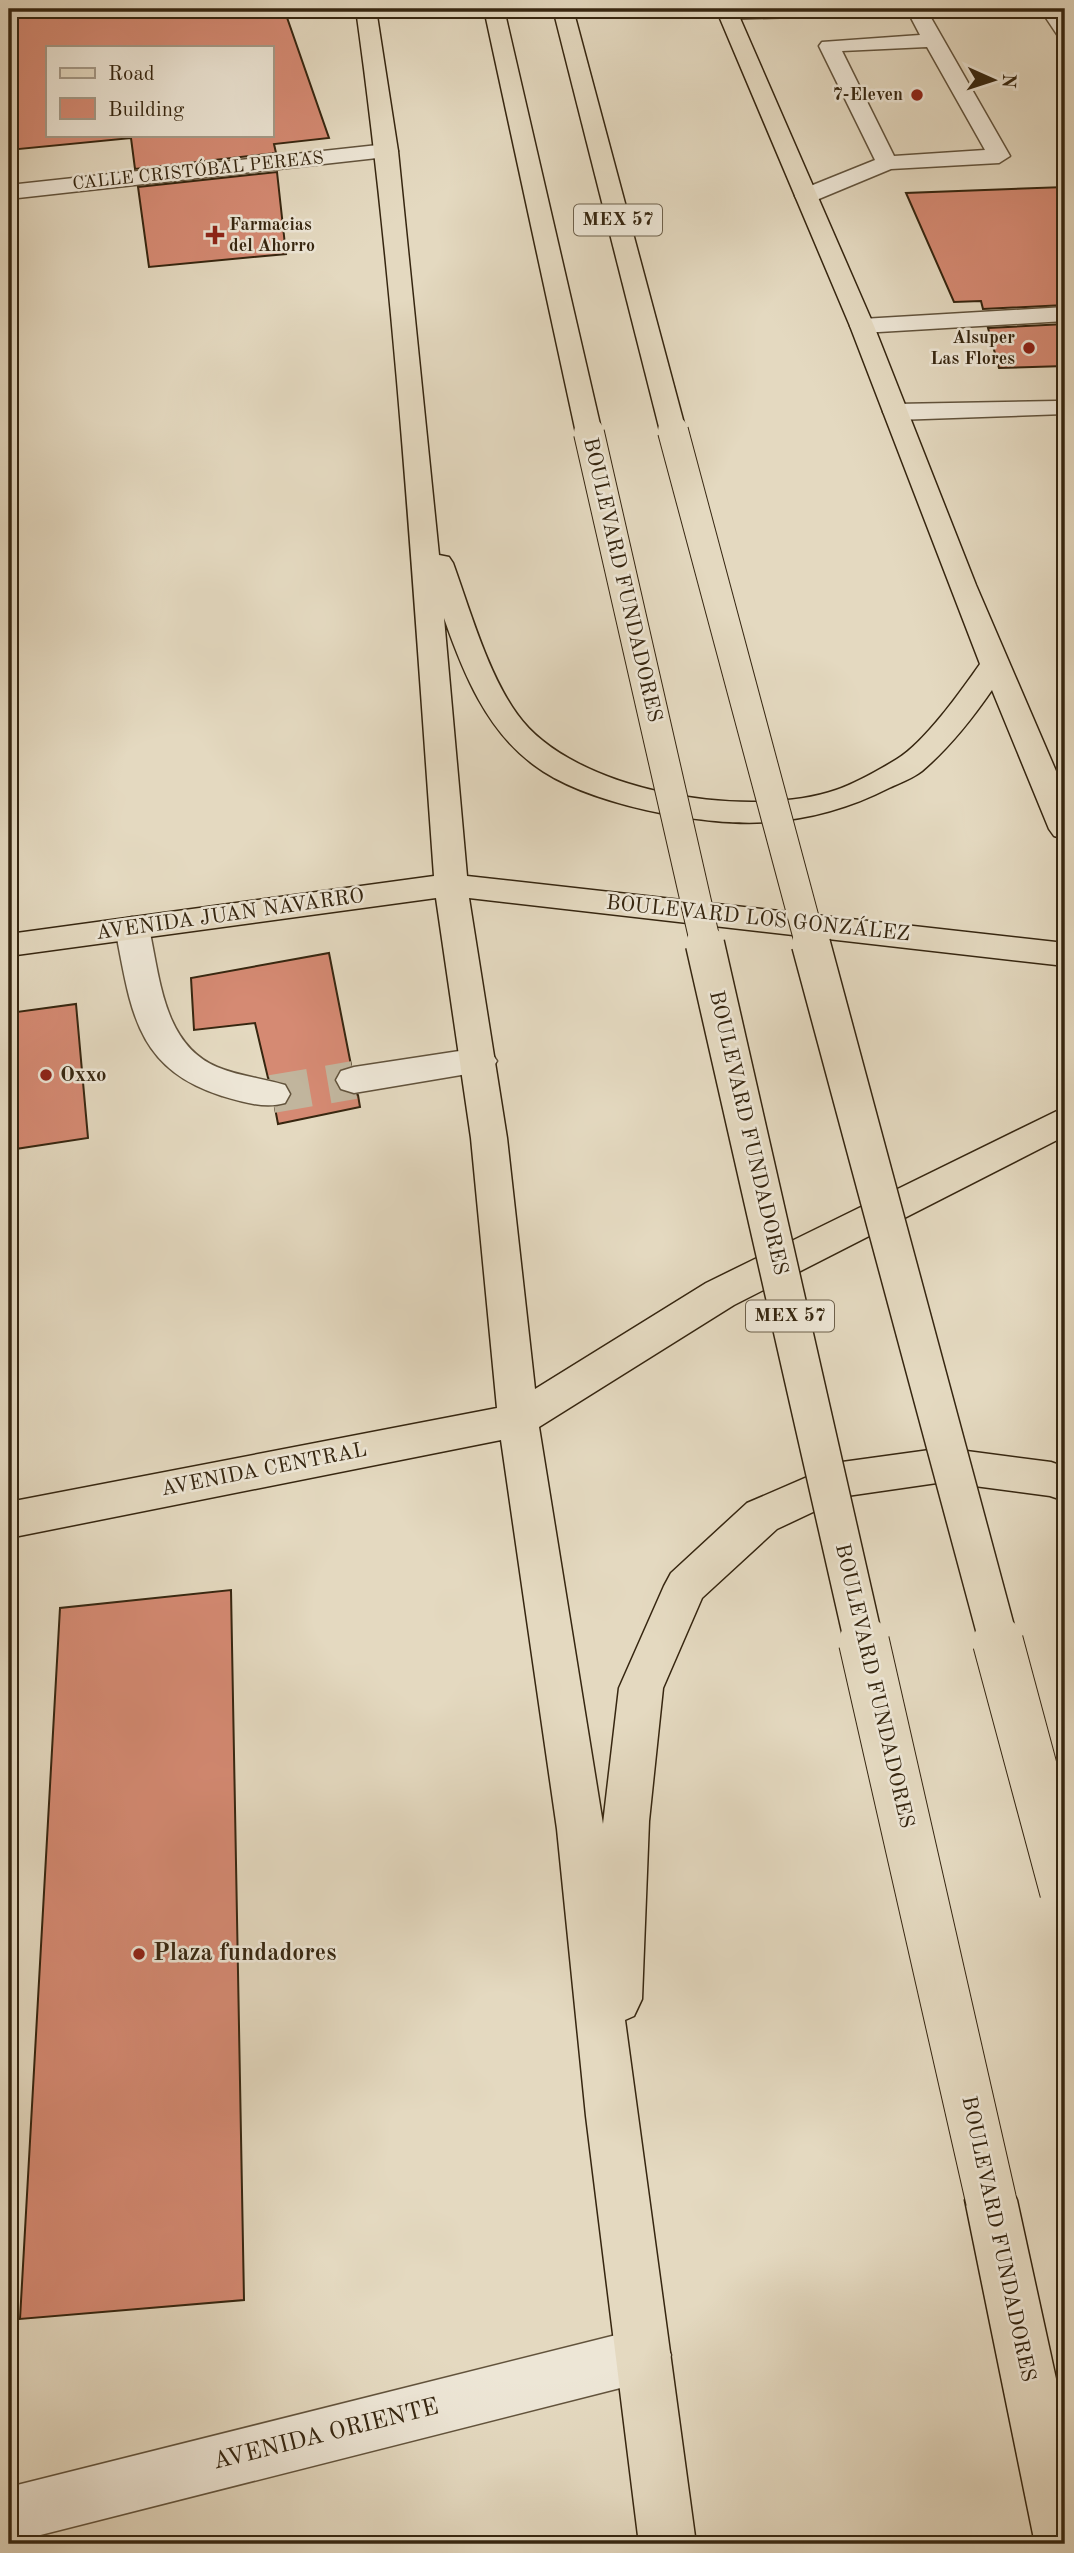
<svg xmlns="http://www.w3.org/2000/svg" width="1074" height="2553" viewBox="0 0 1074 2553" font-family="'Old Standard TT',serif">
<style>
.building{fill:#d58a73;stroke:#362610;stroke-width:2;fill-rule:evenodd}
.lines{fill:none;stroke-linecap:round;stroke-linejoin:round}
.minor-tunnel{stroke:#c1b59d;stroke-width:38;stroke-dasharray:38 19;stroke-linecap:butt}
.minor-casing{stroke:#62533c;stroke-width:3}
.major-casing{stroke:#362610;stroke-width:3}
.highway-casing{stroke:#362610;stroke-width:3}
.minor{fill:#ede6d6;fill-rule:evenodd}
.major{fill:#e4d9c0;fill-rule:evenodd}
.highway{fill:#e4d9c0;fill-rule:evenodd}
.highway-bridge-far2-casing{stroke:#362610;stroke-width:32;stroke-linecap:butt}
.highway-bridge-far1-casing{stroke:#362610;stroke-width:41;stroke-linecap:butt}
.highway-bridge-casing{stroke:#362610;stroke-width:52;stroke-linecap:butt}
.highway-bridge-far2{stroke:#e4d9c0;stroke-width:30}
.highway-bridge-far1{stroke:#e4d9c0;stroke-width:38}
.highway-bridge{stroke:#e4d9c0;stroke-width:50}
.poi-dot{fill:#8f2418;stroke:#ede6d6;stroke-width:2.5}
.labels{text-anchor:middle;dominant-baseline:central;stroke-width:5;stroke-linejoin:round;paint-order:stroke}
.far-poi-label{font-size:18px;font-weight:bold;fill:#362610;stroke:#ede6d6;text-anchor:end}
.far-street-label{font-size:18px;fill:#362610;stroke:#ede6d6}
.shield{fill:#ede6d6;stroke:#6d604b;stroke-width:2}
.shield-label{font-size:19px;font-weight:bold;fill:#362610}
.street-label{font-size:21px;fill:#362610;stroke:#ede6d6}
.poi-label{font-size:21px;font-weight:bold;fill:#362610;stroke:#ede6d6;text-anchor:start}
.near-poi-label{font-size:24px;font-weight:bold;fill:#362610;stroke:#ede6d6;text-anchor:start}
.near-street-label{font-size:24px;fill:#362610;stroke:#ede6d6}
</style>
<rect width="100%" height="100%" fill="#e4d9c0"/>
<filter id="stains"><feTurbulence type="fractalNoise" baseFrequency=".00286" numOctaves="4"/><feColorMatrix values="0 0 0 0 .2 0 0 0 0 .09 0 0 0 0 .02 0 0 0 .5 -.17"/></filter>
<radialGradient id="worn" r=".72"><stop offset=".6" stop-color="#630" stop-opacity="0"/><stop offset="1" stop-color="#630" stop-opacity=".3"/></radialGradient>
<g class="building">
<path d="M93,9H284L329,138L274,144L276,153L135,169L131,138L9,150V16ZM47,47H271V135H47Z"/>
<path d="M277,172L286,254L149,267L138,187Z"/>
<path d="M1065,187V305L983,309L981,301L954,302L906,193Z"/>
<path d="M1065,324V366L999,368L988,328Z"/>
<path d="M329,953L351,1065L339,1070L334,1081L340,1092L358,1095L360,1107L278,1124L275,1108L287,1104L292,1093L286,1082L268,1078L255,1023L194,1030L191,978Z"/>
<path d="M76,1004L88,1138L9,1150V1013Z"/>
<path d="M231,1590L244,2300L20,2319L60,1608Z"/>
</g>
<g class="lines">
<path class="minor-tunnel" d="M272,1094L354,1080"/>
<g class="minor-casing">
<g id="minor">
<path d="M728,9H926L1010,156L999,163L891,169L814,201H798L795,196L798,191L875,160L819,46L822,42L920,35L909,14L721,19L718,15L721,11ZM927,47L985,150L894,156L842,51Z"/>
<path d="M1040,9H1060L1065,17V38L1058,36Z"/>
<path d="M387,144L395,146L398,151L395,156L9,199V185Z"/>
<path d="M1065,307V321L862,333L853,331L850,326L853,321L862,319Z"/>
<path d="M1056,401L1065,404V414L896,420L887,417L883,412L887,407L896,404Z"/>
<path d="M132,917L144,920L149,928C160,978 163,1044 217,1067C238,1076 262,1078 285,1085L290,1094L285,1103C265,1109 242,1102 222,1096C134,1068 131,1008 115,928L120,920Z"/>
<path d="M479,1048L491,1052L497,1061L491,1070L354,1093L341,1089L336,1080L341,1071L354,1067Z"/>
<path d="M644,2328L663,2336L671,2355L663,2374L644,2382L9,2543V2487Z"/>
</g>
</g>
<g class="major-casing">
<path id="major" d="M356,9H376L398,151L439,555L449,557L453,563C470,610 488,674 517,714C573,793 749,820 836,790C856,783 879,770 897,759C925,742 961,691 980,664L850,326L716,9H736L874,326L976,585L1065,792V839L1054,836L1049,829L992,690C972,719 949,748 922,771C913,778 900,783 889,788C852,807 811,819 768,822C704,827 585,804 534,765C486,730 463,672 444,618L467,876L1065,943V966L469,898L507,1138L535,1389L706,1283L1065,1107V1136L734,1305L539,1427L603,1824L619,1688L664,1586L671,1573L747,1503L842,1462L944,1448L1051,1462L1065,1467V1501L1050,1496L944,1482L847,1496L777,1529L702,1598L663,1688L649,1821L642,1999L634,2016L625,2020L696,2544H639L586,2116L557,1829L501,1440L9,1538V1502L497,1408L471,1138L436,898L9,956V934L434,876C413,587 396,296 356,9Z"/>
</g>
<g class="highway-casing">
<g id="highway">
<path d="M484,9H504L602,433L598,439H580L576,433Z"/>
<path d="M553,9H573L686,431L682,437H664L660,431Z"/>
<path d="M991,2174L1009,2182L1017,2200L1065,2420V2544H1035L965,2200L973,2182Z"/>
</g>
</g>
<use href="#minor" class="minor"/>
<use href="#major" class="major"/>
<use href="#highway" class="highway"/>
<g class="highway-bridge-far2-casing">
<g id="highway-bridge-far2">
<path d="M673,431L811,946"/>
<path d="M589,433L706,946"/>
</g>
</g>
<g class="highway-bridge-far1-casing">
<g id="highway-bridge-far1">
<path d="M705,944L864,1643"/>
<path d="M811,944L999,1643"/>
</g>
</g>
<g class="highway-bridge-casing">
<g id="highway-bridge">
<path d="M864,1642L991,2200"/>
<path d="M998,1642L1065,1891"/>
</g>
</g>
<use href="#highway-bridge-far2" class="highway-bridge-far2"/>
<use href="#highway-bridge-far1" class="highway-bridge-far1"/>
<use href="#highway-bridge" class="highway-bridge"/>
</g>
<g class="poi-dot">
<circle cx="917" cy="95" r="7"/>
<path d="M211.5 224.5h7v7h7v7h-7v7h-7v-7h-7v-7h7z"/>
<circle cx="1029" cy="348" r="7"/>
<circle cx="46" cy="1075" r="7"/>
<circle cx="139" cy="1954" r="7"/>
</g>
<g class="labels">
<g class="far-poi-label">
<text x="903" y="95">7-Eleven</text>
<text x="229" y="225" text-anchor="start">Farmacias<tspan x="229" dy="21">del Ahorro</tspan></text>
<text x="1015" y="338">Alsuper<tspan x="1015" dy="21">Las Flores</tspan></text>
</g>
<g class="far-street-label">
<text transform="translate(198 171) rotate(-6)">CALLE CRISTÓBAL PEREAS</text>
</g>
<g class="shield">
<rect x="574" y="204.5" width="88" height="31" rx="5"/>
<rect x="746" y="1300.5" width="88" height="31" rx="5"/>
</g>
<g class="shield-label">
<text x="618" y="220">MEX 57</text>
<text x="790" y="1316">MEX 57</text>
</g>
<g class="street-label">
<text transform="translate(622 580) rotate(77)">BOULEVARD FUNDADORES</text>
<text transform="translate(230 915) rotate(-8)">AVENIDA JUAN NAVARRO</text>
<text transform="translate(758 919) rotate(6)">BOULEVARD LOS GONZÁLEZ</text>
<text transform="translate(748 1133) rotate(77)">BOULEVARD FUNDADORES</text>
<text transform="translate(264 1470) rotate(-11)">AVENIDA CENTRAL</text>
<text transform="translate(874 1686) rotate(77)">BOULEVARD FUNDADORES</text>
<text transform="translate(998 2239) rotate(78)">BOULEVARD FUNDADORES</text>
</g>
<g class="poi-label">
<text x="60" y="1075">Oxxo</text>
</g>
<g class="near-poi-label">
<text x="153" y="1954">Plaza fundadores</text>
</g>
<g class="near-street-label">
<text transform="translate(326 2435) rotate(-14)">AVENIDA ORIENTE</text>
</g>
</g>
<rect width="1074" height="2553" fill="none" stroke="#e4d9c0" stroke-width="35"/>
<rect x="10" y="10" width="1053" height="2532" fill="none" stroke="#362610" stroke-width="3.5"/>
<rect x="18" y="18" width="1039" height="2518" fill="none" stroke="#362610" stroke-width="2"/>
<rect x="46" y="46" width="228" height="91" fill="#ede6d6" stroke="#a49987" stroke-width="2"/>
<rect x="60" y="68" width="35" height="10" fill="#e4d9c0" stroke="#a49987" stroke-width="2"/>
<text x="108" y="80" font-size="21" fill="#362610">Road</text>
<rect x="60" y="98" width="35" height="21" fill="#d58a73" stroke="#a49987" stroke-width="2"/>
<text x="108" y="116" font-size="21" fill="#362610">Building</text>
<g transform="translate(993 80) rotate(93)" stroke="#ede6d6" stroke-width="5" paint-order="stroke">
<path d="M0-5L12 26L0 18L-12 26Z" fill="#362610"/>
<text y="-10" font-size="19" font-weight="bold" text-anchor="middle" fill="#362610">N</text>
</g>
<rect width="100%" height="100%" filter="url(#stains)"/>
<rect width="100%" height="100%" fill="url(#worn)"/>
</svg>
